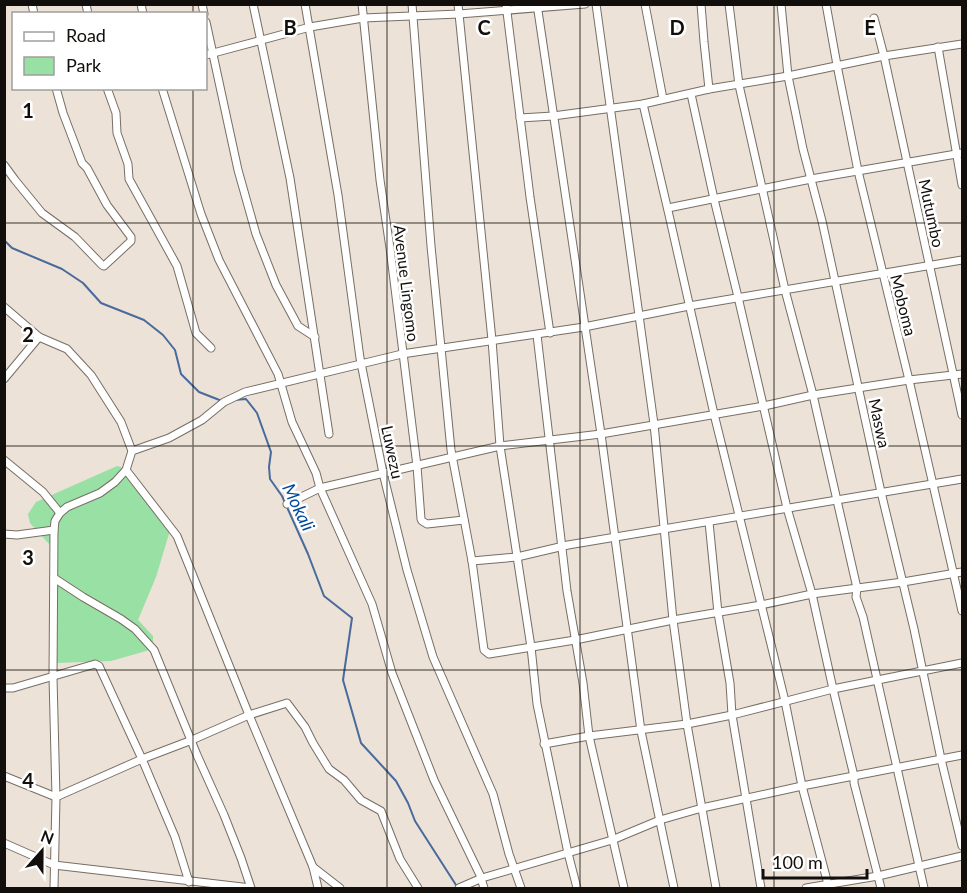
<svg xmlns="http://www.w3.org/2000/svg" width="967" height="893" viewBox="0 0 967 893" font-family="Lato,sans-serif">
<style>
.green{fill:#98e0a4}
.lines{fill:none;stroke-linecap:round;stroke-linejoin:round}
.stream{stroke:#496a9c;stroke-width:2}
.minor-casing{stroke:#776e64;stroke-width:9}
.minor{stroke:#fff;stroke-width:7}
.grid{fill:none;stroke:#120e0b;stroke-width:1.5;stroke-opacity:0.55}
.labels{text-anchor:middle;dominant-baseline:central;stroke-width:5;stroke-linejoin:round;paint-order:stroke}
.street-label{font-size:16px;fill:#120e0b;stroke:#fff}
.water-label{font-size:18px;font-style:italic;fill:#02499d;stroke:#fff}
.grid-label{font-size:20px;text-anchor:middle;font-weight:bold;fill:#120e0b;stroke:#fff;stroke-width:5;stroke-linejoin:round;paint-order:stroke}
</style>
<rect width="100%" height="100%" fill="#ece2d7"/>
<path class="green" d="M117,466L129,469L171,527L156,577L138,620L153,636V649L111,661L57,663L51,546L30,523L28,514L36,502Z"/>
<g class="lines">
<g class="stream">
<path d="M4,240L12,248L62,269L83,283L101,303L144,320L163,335L175,350L181,374L199,392L222,401"/>
<path d="M234,400L246,399L257,413L271,452L269,467L270,479L282,496L308,554L324,596L352,618L343,680L361,743L396,781L408,803L415,821L456,885V888"/>
</g>
<g class="minor-casing">
<g id="minor">
<path d="M32,4L34,14"/>
<path d="M86,4L88,14"/>
<path d="M141,4L143,14"/>
<path d="M202,4L204,14"/>
<path d="M253,4L290,178L329,434"/>
<path d="M305,4L338,195L360,358L383,473L407,570L433,657L493,794L509,854L521,888"/>
<path d="M362,4L380,180L390,248L417,466L421,519L422,521L427,524L464,520"/>
<path d="M412,4L431,246L451,450L472,561L484,650L489,654L575,640L673,620L761,605L812,594L903,582L962,572"/>
<path d="M458,4L492,340L500,446L531,647L537,704L568,853L577,888"/>
<path d="M506,4L530,197L550,333"/>
<path d="M537,4L601,434L641,731L674,888"/>
<path d="M596,4L654,424L673,620L687,724L716,888"/>
<path d="M645,4L663,99"/>
<path d="M701,4L704,42L709,89"/>
<path d="M729,4L739,85L785,290L813,395L857,588L856,597L863,617L877,679L924,888"/>
<path d="M781,4L788,76L803,149L822,221L881,492L914,629L941,759L962,846"/>
<path d="M826,4L837,65L858,171L909,380L962,611"/>
<path d="M874,18L884,56L962,415"/>
<path d="M206,22L238,170L256,234L276,285L298,326L315,337"/>
<path d="M938,47L962,185"/>
<path d="M206,55L310,27L363,18L459,14L585,4"/>
<path d="M107,88L116,113L117,133L128,164L129,179L177,266L196,333L211,348"/>
<path d="M162,88L201,214L219,260L278,374L292,422L316,473L320,488L372,604L392,673L434,780L480,875L484,888"/>
<path d="M691,94L714,199L738,297L787,508L812,594L833,689L854,776V783L881,888"/>
<path d="M643,104L669,215L714,414L785,701L802,786L829,888"/>
<path d="M520,118L553,116L643,104L709,89L788,76L884,56L962,44"/>
<path d="M4,165L15,180L42,213L75,237L102,265L104,266L131,241V237L107,205L87,168L82,163L63,113L56,88"/>
<path d="M668,208L811,179L962,153"/>
<path d="M4,307L39,337L4,379"/>
<path d="M537,335L567,591L583,683L589,736L624,888"/>
<path d="M39,337L67,349L91,375L121,422L132,451"/>
<path d="M4,460L43,492L60,513"/>
<path d="M126,470L177,536L249,715L313,867L318,888"/>
<path d="M287,504L320,488L500,446L601,434L764,406L813,395L909,380L962,374"/>
<path d="M709,522L718,613L730,683L732,715L761,888"/>
<path d="M4,534L17,535L54,530"/>
<path d="M472,561L517,557L568,545L962,479"/>
<path d="M4,688H13L95,664L99,666L142,759L175,837L189,882"/>
<path d="M544,744L589,736L687,724L732,715L833,689L962,663"/>
<path d="M4,776L56,797L142,759L192,740L249,715L287,703L305,727L313,743L329,769L344,780L361,800L381,811L400,859L418,888"/>
<path d="M4,843L54,865L251,888L241,858L224,815L197,755L154,650L135,629L121,619L83,597L54,578"/>
<path d="M313,867L340,888"/>
<path d="M54,888L56,797L53,677L54,530L55,521L60,513L67,507L100,493L115,482L126,470L132,451L169,438L202,420L224,402L245,392L402,354L584,327L689,306L962,260"/>
<path d="M459,888L482,878L612,840L660,820L702,808L802,786L962,755"/>
<path d="M806,888L878,876L962,856"/>
</g>
</g>
<use href="#minor" class="minor"/>
</g>
<path class="grid" d="M193,4V14M387,4V888M580,4V888M774,4V888M193,88V888M4,223H962M4,446H962M4,670H962"/>
<g class="labels">
<g class="street-label">
<text transform="translate(932 213) rotate(78)">Mutumbo</text>
<text transform="translate(407 283) rotate(83)">Avenue Lingomo</text>
<text transform="translate(904 305) rotate(76)">Moboma</text>
<text transform="translate(880 423) rotate(78)">Maswa</text>
<text transform="translate(393 452) rotate(78)">Luwezu</text>
</g>
<g class="water-label">
<text transform="translate(299 507) rotate(64)">Mokali</text>
</g>
</g>
<g class="grid-label">
<text x="290" y="35">B</text>
<text x="484" y="35">C</text>
<text x="677" y="35">D</text>
<text x="870" y="35">E</text>
<text x="28" y="118">1</text>
<text x="28" y="342">2</text>
<text x="28" y="565">3</text>
<text x="28" y="788">4</text>
</g>
<rect width="967" height="893" fill="none" stroke="#120e0b" stroke-width="12"/>
<rect x="12" y="12" width="195" height="78" fill="#ffffff" stroke="#a09f9d" stroke-width="1.5"/>
<rect x="24" y="32" width="30" height="9" fill="#ffffff" stroke="#a09f9d" stroke-width="1.5"/>
<text x="66" y="42" font-size="18" fill="#120e0b">Road</text>
<rect x="24" y="57" width="30" height="18" fill="#98e0a4" stroke="#a09f9d" stroke-width="1.5"/>
<text x="66" y="72" font-size="18" fill="#120e0b">Park</text>
<g transform="translate(42 851) rotate(21)" stroke="#ffffff" stroke-width="4.5" paint-order="stroke">
<path d="M0-4.5L10 22L0 15L-10 22Z" fill="#120e0b"/>
<text y="-9" font-size="16" font-weight="bold" text-anchor="middle" fill="#120e0b">N</text>
</g>
<path d="M763 869v9h104v-9" fill="none" stroke="#120e0b" stroke-width="3"/>
<text x="772" y="869" font-size="18" fill="#120e0b" stroke="#ffffff" stroke-width="4.5" paint-order="stroke">100 m</text>
</svg>
